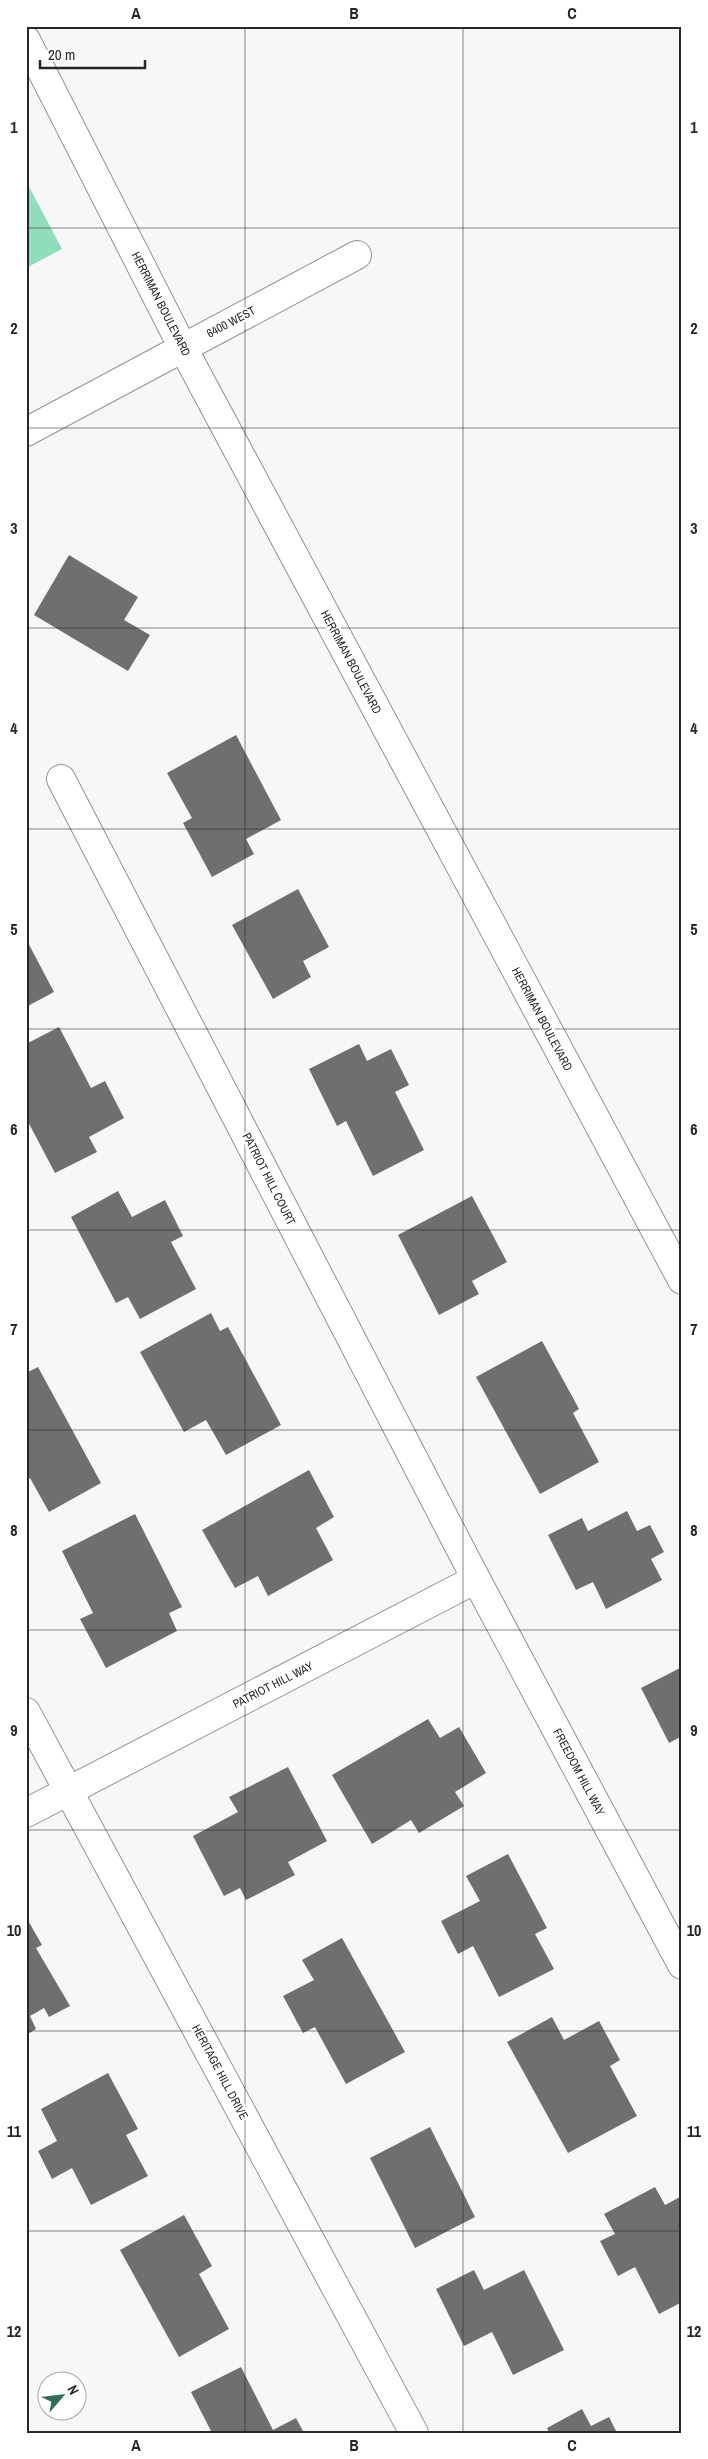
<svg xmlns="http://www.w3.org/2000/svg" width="708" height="2459" viewBox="0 0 708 2459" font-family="'Archivo Narrow',sans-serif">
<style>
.green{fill:#90ddbb}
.building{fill:#6f6f71}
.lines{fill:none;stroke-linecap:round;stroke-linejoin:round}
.minor-casing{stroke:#939295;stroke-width:30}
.tertiary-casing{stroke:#939295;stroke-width:30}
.minor{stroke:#fff;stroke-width:28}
.tertiary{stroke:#fff;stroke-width:28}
.grid{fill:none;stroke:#272728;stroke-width:1;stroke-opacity:0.55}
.labels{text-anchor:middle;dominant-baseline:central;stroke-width:5;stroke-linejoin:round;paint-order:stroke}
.street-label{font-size:12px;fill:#272728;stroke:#fff}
.neatline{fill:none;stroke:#272728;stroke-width:2}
.grid-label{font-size:16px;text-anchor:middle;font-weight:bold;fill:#272728}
</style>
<rect width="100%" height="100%" fill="#f7f7f9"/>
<path class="green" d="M26,181L62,249L26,268Z"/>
<g class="building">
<path d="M69,555L138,597L124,620L150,635L128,671L34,615Z"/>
<path d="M236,735L281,820L246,839L254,854L212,877L183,823L192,818L167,773Z"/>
<path d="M298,889L329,947L303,961L311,977L273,999L232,925Z"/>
<path d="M26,939L54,992L26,1007Z"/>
<path d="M59,1027L91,1088L105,1081L124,1118L89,1137L97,1152L55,1173L26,1118V1044Z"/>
<path d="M359,1044L367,1061L391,1049L409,1085L395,1092L424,1150L373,1176L346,1121L337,1126L309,1069Z"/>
<path d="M118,1191L132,1217L165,1200L183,1236L171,1242L196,1289L140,1319L128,1297L116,1303L71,1217Z"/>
<path d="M472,1196L507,1262L472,1281L479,1294L439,1315L398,1235Z"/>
<path d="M211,1313L220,1331L228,1327L281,1425L226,1455L206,1420L184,1432L140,1352Z"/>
<path d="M542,1341L579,1409L573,1413L599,1462L540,1494L476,1377Z"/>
<path d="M38,1367L101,1483L49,1512L30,1478L26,1480V1373Z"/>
<path d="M309,1470L334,1517L316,1528L333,1560L268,1596L258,1576L235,1588L202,1530Z"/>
<path d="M627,1511L637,1531L650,1525L664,1552L651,1559L662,1580L606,1609L593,1582L576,1590L548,1535L582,1518L588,1531Z"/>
<path d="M135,1514L182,1607L169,1613L177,1631L106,1668L80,1619L93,1613L62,1551Z"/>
<path d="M682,1667V1736L669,1743L641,1688Z"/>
<path d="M428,1719L440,1738L459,1727L486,1773L455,1792L464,1806L419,1833L411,1820L372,1844L332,1775Z"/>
<path d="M288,1767L327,1841L288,1862L295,1875L246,1900L240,1888L224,1896L193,1836L238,1812L229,1797Z"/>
<path d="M508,1854L547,1928L535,1934L554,1969L499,1997L473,1946L458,1954L441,1921L480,1901L466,1876Z"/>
<path d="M26,1917L42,1945L36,1948L70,2006L49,2017L44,2008L30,2016L36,2029L26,2035Z"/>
<path d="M342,1938L405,2052L346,2084L315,2027L303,2033L283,1996L314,1980L302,1960Z"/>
<path d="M552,2017L564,2040L599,2021L620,2060L610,2066L637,2116L568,2153L507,2042Z"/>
<path d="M108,2073L138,2129L126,2135L148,2176L91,2205L72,2168L52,2179L38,2151L57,2141L41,2109Z"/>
<path d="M430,2127L475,2217L415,2248L370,2158Z"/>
<path d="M655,2187L665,2205L682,2196V2302L659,2314L635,2267L618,2276L600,2241L615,2234L604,2214Z"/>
<path d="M184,2215L212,2266L199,2274L229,2329L179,2357L120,2250Z"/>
<path d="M474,2270L484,2290L524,2270L564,2350L513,2375L492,2332L464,2346L436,2289Z"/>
<path d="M241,2367L273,2430L296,2418L304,2433H212L191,2392Z"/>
<path d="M582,2409L591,2426L609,2417L617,2433H549L547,2428Z"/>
</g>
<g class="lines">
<g class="minor-casing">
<g id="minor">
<path d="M183,348L357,255"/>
<path d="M61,779L476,1579L682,1965"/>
<path d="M26,1712L414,2433"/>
<path d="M26,1813L476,1579"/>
</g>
</g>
<g class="tertiary-casing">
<g id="tertiary">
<path d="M26,40L183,348L682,1280"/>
<path d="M26,432L183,348"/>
</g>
</g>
<use href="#minor" class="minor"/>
<use href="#tertiary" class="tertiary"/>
</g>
<path class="grid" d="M245,26V2433M463,26V2433M26,228H682M26,428H682M26,628H682M26,829H682M26,1029H682M26,1230H682M26,1430H682M26,1630H682M26,1830H682M26,2031H682M26,2231H682"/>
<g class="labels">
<g class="street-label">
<text transform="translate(161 304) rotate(63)">HERRIMAN BOULEVARD</text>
<text transform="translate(231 322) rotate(-28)">6400 WEST</text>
<text transform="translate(351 662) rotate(62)">HERRIMAN BOULEVARD</text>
<text transform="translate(542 1019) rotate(62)">HERRIMAN BOULEVARD</text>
<text transform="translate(269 1179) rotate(63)">PATRIOT HILL COURT</text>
<text transform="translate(273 1685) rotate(-27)">PATRIOT HILL WAY</text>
<text transform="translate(579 1772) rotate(62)">FREEDOM HILL WAY</text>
<text transform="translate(220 2072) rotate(62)">HERITAGE HILL DRIVE</text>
</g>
</g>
<rect width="708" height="2459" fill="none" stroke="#ffffff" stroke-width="55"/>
<g transform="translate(62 2396) rotate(62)"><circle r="24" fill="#ffffff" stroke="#a9a9a9"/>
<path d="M0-4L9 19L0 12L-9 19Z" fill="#306e5a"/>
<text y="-8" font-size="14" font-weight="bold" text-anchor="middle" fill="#272728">N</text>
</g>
<path d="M40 60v8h105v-8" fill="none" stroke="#272728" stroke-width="2.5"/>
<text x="48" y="60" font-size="15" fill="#272728" stroke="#ffffff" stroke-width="4" paint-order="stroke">20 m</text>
<rect x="28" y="28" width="652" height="2404" class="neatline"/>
<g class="grid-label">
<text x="136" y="19">A</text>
<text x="354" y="19">B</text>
<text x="572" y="19">C</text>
<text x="14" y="133">1</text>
<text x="694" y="133">1</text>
<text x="14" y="334">2</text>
<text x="694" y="334">2</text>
<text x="14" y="534">3</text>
<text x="694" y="534">3</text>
<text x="14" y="734">4</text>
<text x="694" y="734">4</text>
<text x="14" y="935">5</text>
<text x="694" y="935">5</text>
<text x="14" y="1135">6</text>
<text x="694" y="1135">6</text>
<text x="14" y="1335">7</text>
<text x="694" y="1335">7</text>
<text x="14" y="1536">8</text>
<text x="694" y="1536">8</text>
<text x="14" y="1736">9</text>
<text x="694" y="1736">9</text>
<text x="14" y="1936">10</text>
<text x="694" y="1936">10</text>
<text x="14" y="2137">11</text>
<text x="694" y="2137">11</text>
<text x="14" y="2337">12</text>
<text x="694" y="2337">12</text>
<text x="136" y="2451">A</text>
<text x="354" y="2451">B</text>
<text x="572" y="2451">C</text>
</g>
</svg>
